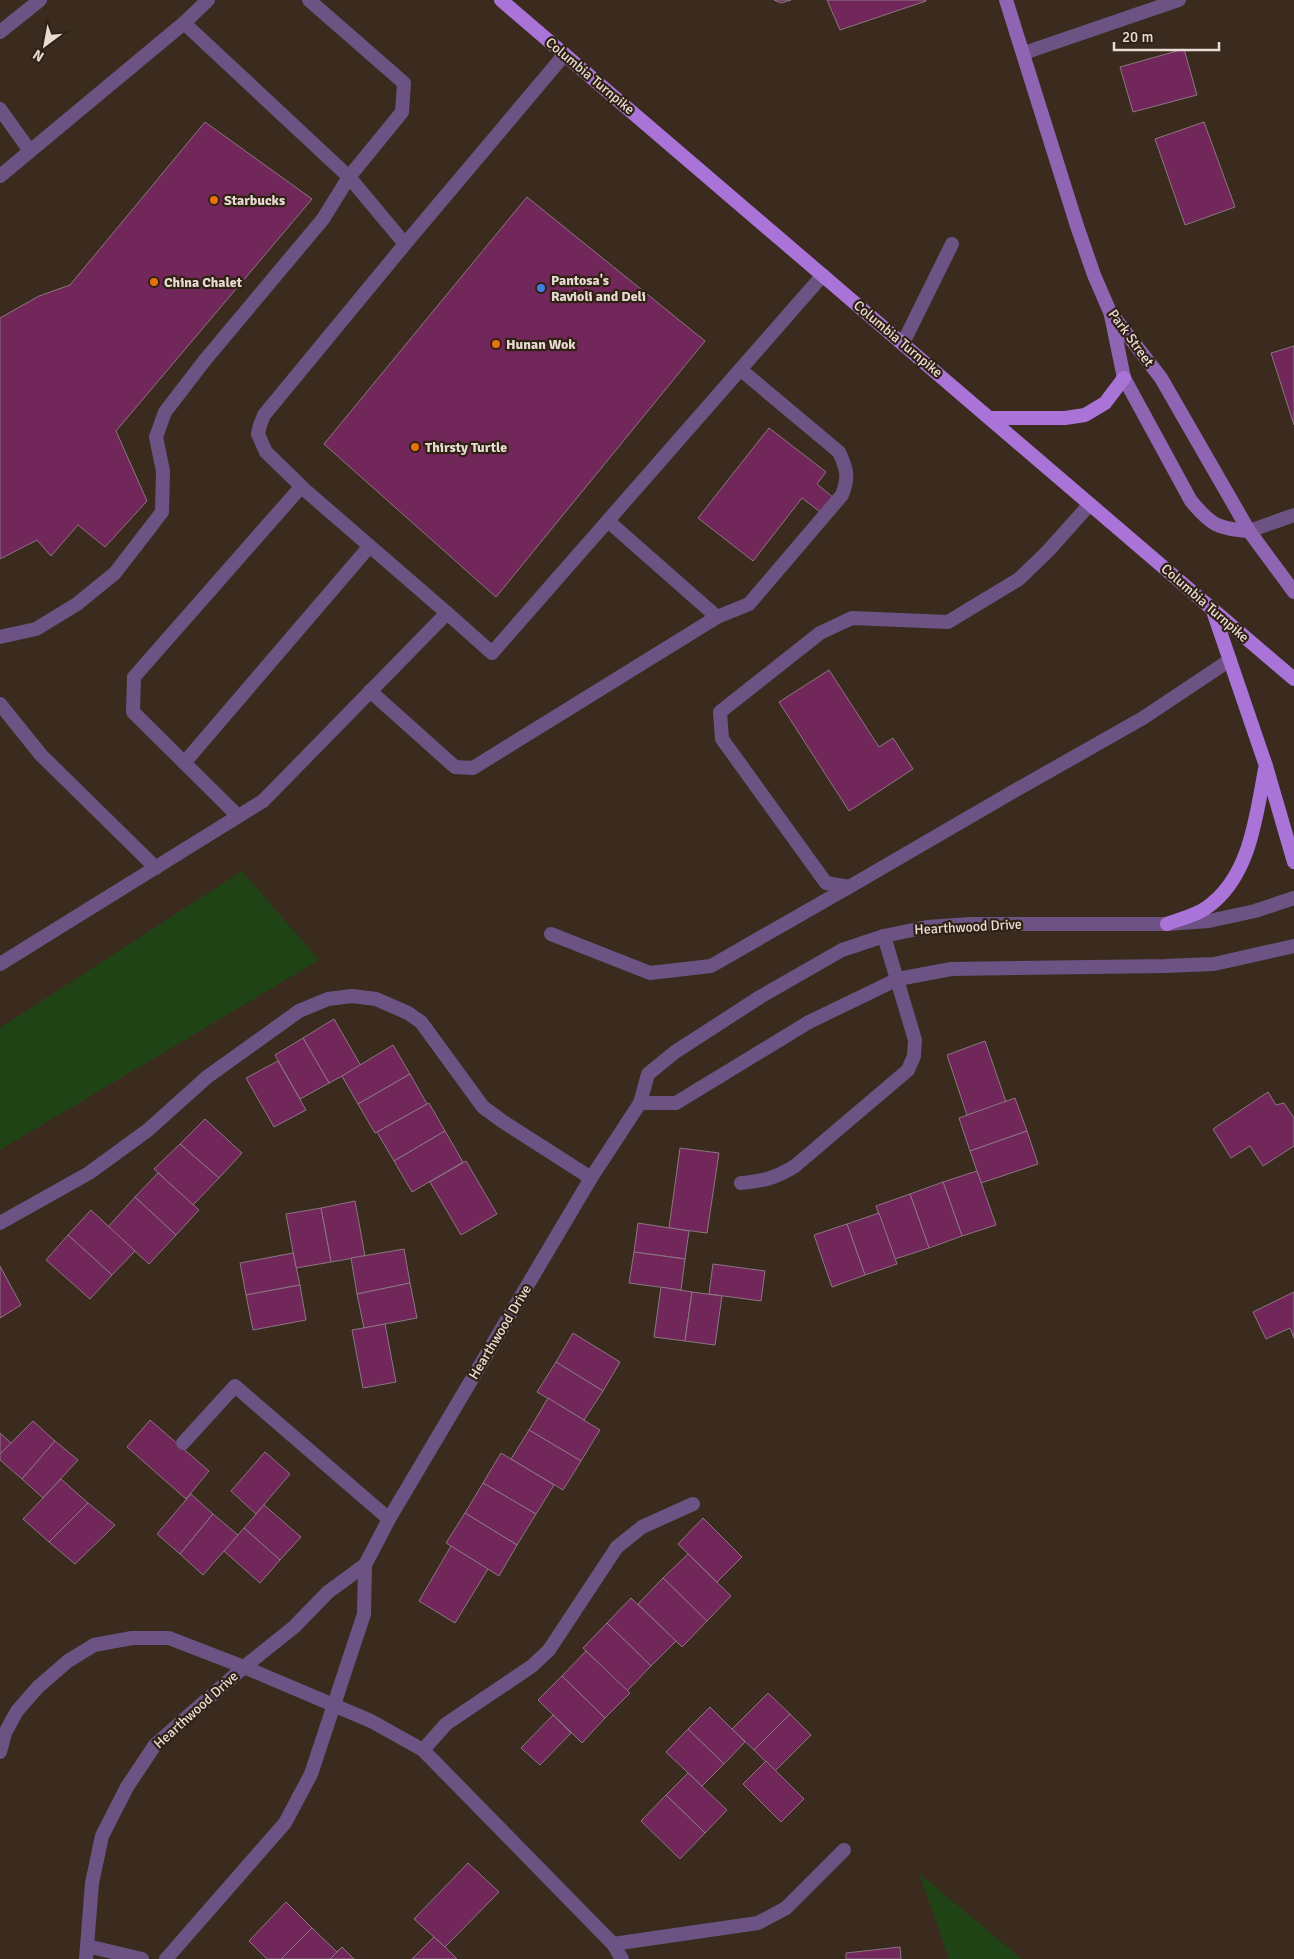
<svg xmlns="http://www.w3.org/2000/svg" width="1294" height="1959" viewBox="0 0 1294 1959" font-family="Signika,sans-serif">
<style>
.green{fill:#204315}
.building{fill:#712759;stroke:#8b7682}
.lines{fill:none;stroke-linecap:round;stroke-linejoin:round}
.service{stroke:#6c5384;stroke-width:14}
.minor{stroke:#6c5384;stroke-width:14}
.tertiary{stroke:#6c5384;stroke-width:14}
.secondary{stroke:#8f65b3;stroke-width:14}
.primary{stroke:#a973d8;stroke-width:14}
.food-dot{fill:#e8710a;stroke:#302114;stroke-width:2}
.shop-dot{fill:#3f7fe0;stroke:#302114;stroke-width:2}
.labels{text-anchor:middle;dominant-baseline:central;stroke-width:4.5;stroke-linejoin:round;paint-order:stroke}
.street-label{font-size:14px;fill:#e7dcd4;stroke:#302114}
.poi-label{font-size:14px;font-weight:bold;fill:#e7dcd4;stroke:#302114;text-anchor:start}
</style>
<rect width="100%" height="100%" fill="#3a2b1e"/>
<g class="green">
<path d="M242,871L319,960L0,1150V1028Z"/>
<path d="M919,1873L1022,1959H949Z"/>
</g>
<g class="building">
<path d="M774,0H791L781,3Z"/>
<path d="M827,0H926V1L840,30Z"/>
<path d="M1184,49L1197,95L1133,112L1120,67Z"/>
<path d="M205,122L312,199L116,431L147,501L105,547L78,525L51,556L37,540L0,559V318L39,296L70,285Z"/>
<path d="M1204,122L1235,207L1185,225L1155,139Z"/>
<path d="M527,197L705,341L496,597L324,444Z"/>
<path d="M1294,346V425L1271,353Z"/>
<path d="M769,428L826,472L817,484L835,499L823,514L802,498L753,561L698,518Z"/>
<path d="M829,670L879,747L893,738L913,769L849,811L779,702Z"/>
<path d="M334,1019L361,1066L329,1083L303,1038Z"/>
<path d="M303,1038L329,1083L300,1099L275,1055Z"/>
<path d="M985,1041L1006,1102L967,1115L947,1055Z"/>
<path d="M393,1045L410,1074L358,1104L342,1076Z"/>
<path d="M278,1061L306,1110L274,1127L246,1078Z"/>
<path d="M410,1074L427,1104L375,1133L358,1104Z"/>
<path d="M1268,1092L1276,1105L1284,1103L1294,1118V1146L1263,1166L1250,1146L1231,1158L1213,1129Z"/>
<path d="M1015,1098L1027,1131L970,1151L959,1118Z"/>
<path d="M429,1103L445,1131L394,1161L377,1132Z"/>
<path d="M205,1119L242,1153L219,1178L180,1144Z"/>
<path d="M445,1131L463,1162L412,1192L394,1161Z"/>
<path d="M1027,1131L1038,1164L981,1183L970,1151Z"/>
<path d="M180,1144L219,1178L193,1205L154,1169Z"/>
<path d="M680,1148L719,1153L707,1233L669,1228Z"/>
<path d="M466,1161L497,1214L461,1235L430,1182Z"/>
<path d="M977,1171L996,1225L962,1236L943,1182Z"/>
<path d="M158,1173L199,1210L176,1235L135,1197Z"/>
<path d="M943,1182L962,1236L929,1248L910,1194Z"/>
<path d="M910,1194L929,1248L895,1259L876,1206Z"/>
<path d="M135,1197L176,1235L149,1264L108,1227Z"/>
<path d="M355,1201L365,1256L331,1262L321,1208Z"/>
<path d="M321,1208L331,1262L296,1268L286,1214Z"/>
<path d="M91,1210L135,1251L112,1275L68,1235Z"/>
<path d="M879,1213L897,1264L865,1275L847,1224Z"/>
<path d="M638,1223L689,1231L685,1259L634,1252Z"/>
<path d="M847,1224L865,1275L832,1287L814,1235Z"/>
<path d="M68,1235L112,1275L90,1299L46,1260Z"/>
<path d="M404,1249L410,1283L357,1294L351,1258Z"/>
<path d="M634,1252L685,1259L681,1290L629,1283Z"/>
<path d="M293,1253L300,1285L246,1295L240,1263Z"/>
<path d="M713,1264L765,1271L761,1301L709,1294Z"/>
<path d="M0,1266L21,1305L0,1318Z"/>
<path d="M410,1283L417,1318L364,1328L357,1294Z"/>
<path d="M300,1285L306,1320L253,1330L246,1295Z"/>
<path d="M661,1287L692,1292L685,1341L654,1337Z"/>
<path d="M692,1292L722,1296L715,1345L685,1341Z"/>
<path d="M1294,1292V1338L1290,1328L1266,1339L1253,1312Z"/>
<path d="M385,1324L396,1382L363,1388L352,1330Z"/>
<path d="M573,1333L620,1362L603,1391L556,1362Z"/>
<path d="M556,1362L603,1391L584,1420L537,1392Z"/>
<path d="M548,1398L600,1430L581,1461L529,1430Z"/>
<path d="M150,1420L209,1471L186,1499L127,1447Z"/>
<path d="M33,1421L55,1441L22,1479L0,1460V1454Z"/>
<path d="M529,1430L581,1461L563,1490L511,1459Z"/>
<path d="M0,1433L11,1443L0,1454Z"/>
<path d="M55,1441L78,1460L43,1498L22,1479Z"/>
<path d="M265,1452L290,1474L256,1514L231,1491Z"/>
<path d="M501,1453L554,1485L536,1514L483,1483Z"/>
<path d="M61,1479L88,1503L49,1542L23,1519Z"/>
<path d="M483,1483L536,1514L517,1545L465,1513Z"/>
<path d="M191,1494L213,1514L180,1554L157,1534Z"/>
<path d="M88,1503L115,1525L75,1564L49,1542Z"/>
<path d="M264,1505L301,1537L280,1560L244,1528Z"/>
<path d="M465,1513L517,1545L499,1576L446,1543Z"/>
<path d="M213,1514L238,1535L203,1575L180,1554Z"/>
<path d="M703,1518L742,1557L717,1582L678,1544Z"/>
<path d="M244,1528L280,1560L260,1583L224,1551Z"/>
<path d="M451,1546L488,1569L455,1623L419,1601Z"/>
<path d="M688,1554L731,1596L707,1621L663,1578Z"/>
<path d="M663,1578L707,1621L682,1647L638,1604Z"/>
<path d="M631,1598L676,1641L651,1666L607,1623Z"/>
<path d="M607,1623L651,1666L627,1691L583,1648Z"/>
<path d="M586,1651L630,1693L605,1718L562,1676Z"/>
<path d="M562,1676L605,1718L582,1743L538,1700Z"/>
<path d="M768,1693L790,1714L754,1750L732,1729Z"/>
<path d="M710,1707L745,1742L724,1764L688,1729Z"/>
<path d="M790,1714L811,1735L775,1771L754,1750Z"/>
<path d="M553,1715L571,1733L540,1765L521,1748Z"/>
<path d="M688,1729L724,1764L702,1786L666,1752Z"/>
<path d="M766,1761L804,1799L781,1822L743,1784Z"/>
<path d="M688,1773L727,1810L705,1833L666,1795Z"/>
<path d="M666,1795L705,1833L680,1859L641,1821Z"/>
<path d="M468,1863L499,1892L445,1947L414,1919Z"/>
<path d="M286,1902L312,1928L281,1959H267L249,1941Z"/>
<path d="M312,1928L337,1952L330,1959H281Z"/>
<path d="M434,1937L445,1947L457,1959H412Z"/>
<path d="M342,1947L354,1959H330Z"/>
<path d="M900,1947L901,1959H846V1953Z"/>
</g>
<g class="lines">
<g class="service">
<path d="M184,23L208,0"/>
<path d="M0,109L30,151"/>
<path d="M0,176L184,23L349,177L405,244L565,54"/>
<path d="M405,244L264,415L260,425L258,434L266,452L305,490L447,613"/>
<path d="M903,343L952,244"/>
<path d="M1090,504L1048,551L1019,579L948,622L852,618L820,633L720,712L722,739L826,883L849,887L1009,794L1143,718L1230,660"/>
<path d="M717,617L749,604L842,495C849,477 847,469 839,452L741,370"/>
<path d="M0,637L36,629L77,604L115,573L162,512L163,471L156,437L165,412L205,360L323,219L349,177L402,112L404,83L309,0"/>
<path d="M370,691L455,767L473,768L717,617L608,521"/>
<path d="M0,704L41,755L156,868"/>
<path d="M184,763L369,547"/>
<path d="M238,816L133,712L134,677L301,487"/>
<path d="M551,934L650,973L711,966L849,887"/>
<path d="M0,964L263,801L447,613L492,653L823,275"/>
<path d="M741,1183C763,1181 776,1178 795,1166L908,1070L914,1056L915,1040L884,936"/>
<path d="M0,1223L89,1173L148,1130L207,1077L299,1011L328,999L352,996L376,999L408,1013L421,1022L483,1107L502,1121L591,1178"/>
<path d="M183,1443L235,1386L389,1519"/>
<path d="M423,1750L446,1724L532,1666L549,1650L617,1547L642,1527L693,1504"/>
<path d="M0,1752L5,1733L17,1711L38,1687L68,1661L94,1645L132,1638H169L244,1667L371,1721L423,1750L613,1944L758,1923L786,1908L844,1850"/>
<path d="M613,1944L622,1959"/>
<path d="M87,1946L142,1959"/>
</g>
<g class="minor">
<path d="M1024,53L1179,0"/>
<path d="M1249,531L1294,515"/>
<path d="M640,1103H676L809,1022L898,979L951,969L1165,966L1214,964L1294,946"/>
<path d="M86,1959L92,1883L102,1836L127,1787L155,1745L244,1667L294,1627L328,1592L365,1565"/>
<path d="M166,1959L285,1823L311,1774L364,1614L365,1565L389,1519L591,1178L640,1103L648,1074L675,1052L760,997L842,950L884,936L927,927L971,924H1167L1209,921L1255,911L1294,898"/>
</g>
<path class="tertiary" d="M0,32L40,0"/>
<g class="secondary">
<path d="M1006,0L1077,226L1094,275L1110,312L1161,378L1249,531L1294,592"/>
<path d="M1111,315L1124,378L1191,501C1212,526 1217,528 1249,531"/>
</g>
<g class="primary">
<path d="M501,0L1294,679"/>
<path d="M991,418H1065L1085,415L1105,403L1124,378"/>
<path d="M1213,611L1266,766L1294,862"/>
<path d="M1167,924C1179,919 1195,916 1206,908C1250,878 1256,817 1265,769"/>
</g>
</g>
<g class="food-dot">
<circle cx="214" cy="200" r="5"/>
<circle cx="154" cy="282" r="5"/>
<circle cx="496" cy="344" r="5"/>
<circle cx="415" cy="447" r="5"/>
</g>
<circle class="shop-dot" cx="541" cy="288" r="5"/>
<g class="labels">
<g class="street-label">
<text transform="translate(590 76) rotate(40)">Columbia Turnpike</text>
<text transform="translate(1131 338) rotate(54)">Park Street</text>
<text transform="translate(898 339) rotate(40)">Columbia Turnpike</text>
<text transform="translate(1205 603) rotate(41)">Columbia Turnpike</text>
<text transform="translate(968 927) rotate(-3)">Hearthwood Drive</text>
<text transform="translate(500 1332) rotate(-59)">Hearthwood Drive</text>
<text transform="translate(196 1710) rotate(-42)">Hearthwood Drive</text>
</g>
<g class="poi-label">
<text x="224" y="200">Starbucks</text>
<text x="551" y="280">Pantosa's<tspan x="551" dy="16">Ravioli and Deli</tspan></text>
<text x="164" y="282">China Chalet</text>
<text x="506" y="344">Hunan Wok</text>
<text x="425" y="447">Thirsty Turtle</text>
</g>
</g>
<g transform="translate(45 45) rotate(212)" stroke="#302114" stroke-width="4" paint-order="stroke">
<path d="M0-4L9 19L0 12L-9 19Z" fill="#e7dcd4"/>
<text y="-8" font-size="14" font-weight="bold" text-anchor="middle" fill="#e7dcd4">N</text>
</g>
<path d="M1114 42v8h105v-8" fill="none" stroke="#e7dcd4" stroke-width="2.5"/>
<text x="1122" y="42" font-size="15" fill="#e7dcd4" stroke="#302114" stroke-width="4" paint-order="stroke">20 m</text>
</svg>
